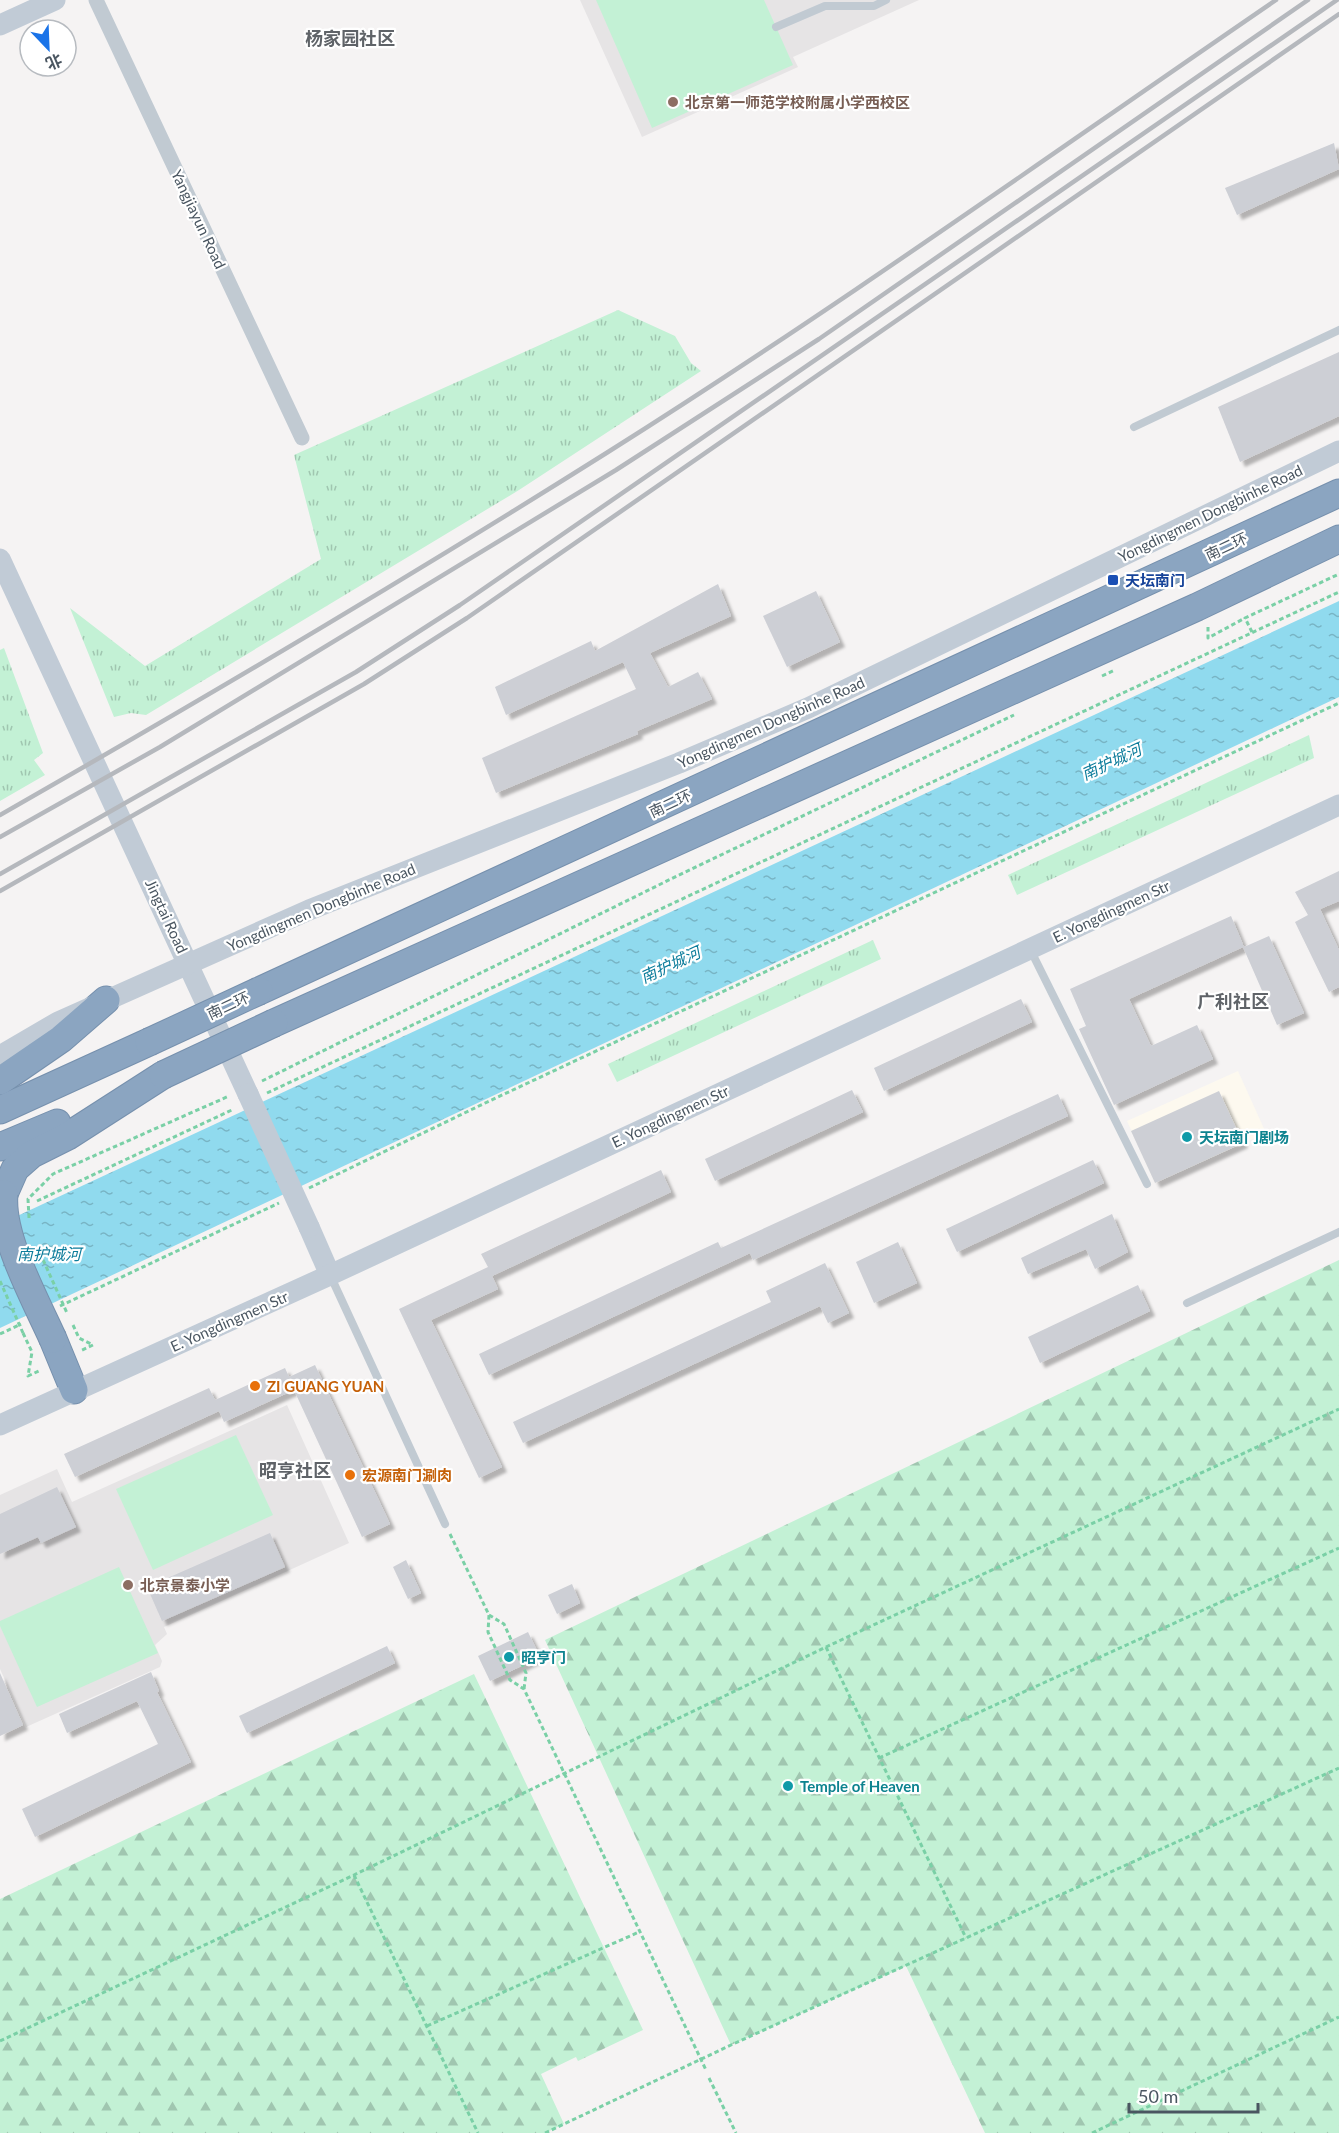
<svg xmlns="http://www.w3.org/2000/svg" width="1339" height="2133" viewBox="0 0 1339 2133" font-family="Lato,'Noto Sans SC',sans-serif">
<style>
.commercial{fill:#fdf9ef}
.education{fill:#e6e4e5}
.grass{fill:url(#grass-tufts)}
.forest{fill:url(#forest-firs)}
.pitch{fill:#c3f1d5}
.water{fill:url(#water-ripples)}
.building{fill:#cdcfd5;filter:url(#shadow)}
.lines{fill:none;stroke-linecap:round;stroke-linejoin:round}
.highway-casing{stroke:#7690ad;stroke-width:29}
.path{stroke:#7ad0a6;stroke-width:3;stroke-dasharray:4.5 3;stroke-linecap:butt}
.lane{stroke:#c1cad2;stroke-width:8}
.street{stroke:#c1cad2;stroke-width:15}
.secondary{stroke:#c1cbd6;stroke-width:21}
.highway{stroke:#8ba5c1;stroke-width:27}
.rail{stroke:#b5b8bd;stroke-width:4.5}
.highway-bridge-casing{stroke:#7690ad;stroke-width:29;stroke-linecap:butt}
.path-bridge{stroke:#7ad0a6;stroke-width:3;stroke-dasharray:4.5 3;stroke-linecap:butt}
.secondary-bridge{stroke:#c1cbd6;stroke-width:21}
.highway-bridge{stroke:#8ba5c1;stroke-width:27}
.education-dot{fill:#8d6e63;stroke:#fff;stroke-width:2}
.transit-dot{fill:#1a4fb4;stroke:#fff;stroke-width:2}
.culture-dot{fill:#0f9aa8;stroke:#fff;stroke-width:2}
.food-dot{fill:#e8710a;stroke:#fff;stroke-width:2}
.labels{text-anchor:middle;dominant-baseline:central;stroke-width:4.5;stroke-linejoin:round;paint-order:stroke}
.education-label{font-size:15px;font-weight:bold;fill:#785e54;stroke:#fff;text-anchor:start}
.street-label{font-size:15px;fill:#4a5661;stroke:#fff}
.transit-label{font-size:15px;font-weight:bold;fill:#164399;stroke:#fff;text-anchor:start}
.culture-label{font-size:15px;font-weight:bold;fill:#0d838f;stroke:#fff;text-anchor:start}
.food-label{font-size:15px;font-weight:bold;fill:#c56008;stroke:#fff;text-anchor:start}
.water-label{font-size:16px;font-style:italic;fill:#0c7c9b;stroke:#fff}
.quarter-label{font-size:18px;font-weight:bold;fill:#5f6368;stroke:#fff}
</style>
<defs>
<pattern id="grass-tufts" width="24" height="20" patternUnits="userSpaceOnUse" patternTransform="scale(1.5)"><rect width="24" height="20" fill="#c3f1d5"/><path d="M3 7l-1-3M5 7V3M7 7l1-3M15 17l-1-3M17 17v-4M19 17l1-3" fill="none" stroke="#a0c6b0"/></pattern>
<pattern id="forest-firs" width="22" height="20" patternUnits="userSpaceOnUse" patternTransform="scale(1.5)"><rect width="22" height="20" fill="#c3f1d5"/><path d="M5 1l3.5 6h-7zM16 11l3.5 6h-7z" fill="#a0c6b0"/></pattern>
<pattern id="water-ripples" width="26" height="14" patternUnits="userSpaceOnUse" patternTransform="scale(1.5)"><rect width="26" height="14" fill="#90daee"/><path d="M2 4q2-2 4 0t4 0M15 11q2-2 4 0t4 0" fill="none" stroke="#78b4c4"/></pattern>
<filter id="shadow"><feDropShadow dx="5" dy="5" stdDeviation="1.5" flood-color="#0004"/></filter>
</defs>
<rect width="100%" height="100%" fill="#f5f3f3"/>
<path class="commercial" d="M1238,1071L1266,1133L1155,1183L1127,1121Z"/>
<g class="education">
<path d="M580,0H919L793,57L798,67L642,137Z"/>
<path d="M287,1405L349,1543L164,1627L167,1634L155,1645L162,1661L160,1667L26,1727L0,1669V1495L57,1469L72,1502Z"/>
</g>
<g class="grass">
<path d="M618,310L675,336L691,363L701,371L519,490L146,715L131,713L114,717L70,608L145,666L321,559L294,455Z"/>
<path d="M4,648L43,753L34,760L45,775L0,801V650Z"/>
<path d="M1309,735L1314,758L1017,895L1008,875Z"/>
<path d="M873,940L881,959L617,1082L608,1064Z"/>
</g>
<g class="forest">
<path d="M1339,1260V2133H985L906,1966L731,2045L545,1640Z"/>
<path d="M474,1674L643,2030L578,2061L576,2057L541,2074L564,2124L545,2133H0V1899Z"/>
</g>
<g class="pitch">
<path d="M596,0H764L793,65L652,128Z"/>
<path d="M236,1435L273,1515L153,1570L116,1489Z"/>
<path d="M119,1567L158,1653L37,1707L0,1626V1621Z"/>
</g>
<path class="water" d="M1339,601V697L0,1328V1224Z"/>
<g class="building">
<path d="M1334,143L1339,169L1237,215L1225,188Z"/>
<path d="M1339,352V416L1240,462L1218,407Z"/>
<path d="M718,584L731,616L650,653L668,687L698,672L712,699L637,731L638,734L496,793L482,758L636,689L623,662L506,715L495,687L591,641L595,651Z"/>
<path d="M816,591L840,642L787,667L763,616Z"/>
<path d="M1339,871V901L1320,909L1339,950V987L1329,992L1295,922L1308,915L1295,892Z"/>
<path d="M1231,916L1244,947L1269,936L1304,1013L1277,1025L1243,947L1129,999L1151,1046L1197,1025L1213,1059L1114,1105L1079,1029L1086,1026L1070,989Z"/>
<path d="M1021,999L1032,1022L884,1091L874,1068Z"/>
<path d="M852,1090L863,1112L715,1181L705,1159Z"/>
<path d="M1219,1091L1243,1143L1155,1183L1131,1131Z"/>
<path d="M1058,1094L1068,1116L753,1260L750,1253L489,1375L479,1354L718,1242L721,1248Z"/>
<path d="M1093,1160L1104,1183L957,1252L946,1229Z"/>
<path d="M661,1170L671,1192L492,1276L498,1289L431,1320L502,1467L479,1478L399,1309L488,1267L481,1254Z"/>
<path d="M1112,1214L1128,1252L1095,1269L1086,1249L1028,1274L1021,1258Z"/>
<path d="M898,1242L917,1283L874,1303L856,1262Z"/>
<path d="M825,1263L849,1313L828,1323L820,1306L523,1443L513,1422L771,1302L766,1291Z"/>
<path d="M1138,1285L1150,1311L1040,1363L1028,1337Z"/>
<path d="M315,1365L390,1524L362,1537L294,1390L224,1422L219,1411L75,1477L64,1454L209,1388L215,1400L285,1368L289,1377Z"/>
<path d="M57,1487L76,1527L41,1543L38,1537L0,1554V1514Z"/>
<path d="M270,1533L285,1567L162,1621L147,1587Z"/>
<path d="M406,1560L421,1593L408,1599L393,1567Z"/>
<path d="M572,1584L580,1603L557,1614L548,1595Z"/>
<path d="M528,1632L540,1657L490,1681L478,1656Z"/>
<path d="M387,1646L395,1663L247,1733L239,1716Z"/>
<path d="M151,1672L159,1691L157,1692L191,1762L35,1837L22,1809L158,1744L137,1701L67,1733L59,1714Z"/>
<path d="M0,1673L23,1725L0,1736Z"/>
</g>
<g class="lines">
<g class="highway-casing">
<g id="highway">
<path d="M259,991L1339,493"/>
<path d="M274,1023L1197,607L1339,539"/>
<path d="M0,1081L61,1039L106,1000"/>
<path d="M0,1110L149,1042"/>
<path d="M0,1147L57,1123"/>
<path d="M4,1194L15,1169L32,1154L68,1136L163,1075"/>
<path d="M53,1339L74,1390"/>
</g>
</g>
<g class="path">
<path d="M1208,627V638L1245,618"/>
<path d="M1252,632L1245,618L1339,574"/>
<path d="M1102,676L1115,670"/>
<path d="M262,1081L677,876L1014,715"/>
<path d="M267,1093L1339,592"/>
<path d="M309,1188L483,1104L1339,703"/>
<path d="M37,1201L234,1109"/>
<path d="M29,1218L28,1199L53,1174L229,1096"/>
<path d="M60,1306L279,1203"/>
<path d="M73,1325L79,1338L93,1345L80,1351"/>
<path d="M23,1333L32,1352L28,1376L41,1370"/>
<path d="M0,1334L21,1324"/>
<path d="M450,1534L489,1615L488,1632L510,1680L524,1689L706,2070"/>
<path d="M489,1615L504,1624L526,1673L524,1689"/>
<path d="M826,1647L966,1938"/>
<path d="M879,1758L1339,1548"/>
<path d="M354,1875L478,2133"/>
<path d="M427,2026L639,1932"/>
<path d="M0,2041L354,1875L826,1647L1339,1409"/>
<path d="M709,2078L736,2133"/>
<path d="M545,2133L731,2045L1339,1768"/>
<path d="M1092,2133L1339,2017"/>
</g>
<g class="lane">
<path d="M776,27L825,6H874L886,0"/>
<path d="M1134,427L1339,330"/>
<path d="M1030,949L1147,1184"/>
<path d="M331,1277L445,1524"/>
<path d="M1187,1303L1339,1232"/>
</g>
<path class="street" d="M96,0L302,438"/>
<g class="secondary">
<path d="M0,25L55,0"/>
<path d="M0,559L248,1094"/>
<path d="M0,1056L58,1022L309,910L679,763L808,708L1339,451"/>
<path d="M309,1227L330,1275"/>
<path d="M0,1425L330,1275L1339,805"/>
</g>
<use href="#highway" class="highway"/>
<g class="rail">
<path d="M0,815C205,698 408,578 608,452C835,309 1054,152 1276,0"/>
<path d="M0,837L160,747L616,470L819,339L1308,0"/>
<path d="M0,874L356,672L460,605L1337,0"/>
<path d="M0,891L364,684L467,618L1339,14"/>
</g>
<g class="highway-bridge-casing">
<g id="highway-bridge">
<path d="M149,1042L259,991"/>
<path d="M163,1075L274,1023"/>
<path d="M4,1194C0,1236 35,1299 53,1339"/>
</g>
</g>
<g class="path-bridge">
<path d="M40,1253L67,1313"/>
<path d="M0,1281L23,1333"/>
</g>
<path class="secondary-bridge" d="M248,1094L309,1227"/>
<use href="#highway-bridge" class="highway-bridge"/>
</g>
<g class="education-dot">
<circle cx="673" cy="102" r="6"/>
<circle cx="128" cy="1585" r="6"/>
</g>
<rect class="transit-dot" x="1107" y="574" width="12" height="12" rx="3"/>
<g class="culture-dot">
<circle cx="1187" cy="1137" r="6"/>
<circle cx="509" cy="1657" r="6"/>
<circle cx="788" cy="1786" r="6"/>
</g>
<g class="food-dot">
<circle cx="255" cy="1386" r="6"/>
<circle cx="350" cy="1475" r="6"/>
</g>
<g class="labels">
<g class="education-label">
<text x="685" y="102">北京第一师范学校附属小学西校区</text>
<text x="140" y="1585">北京景泰小学</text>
</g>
<g class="street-label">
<text transform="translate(199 219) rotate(65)">Yangjiayun Road</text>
<text transform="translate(1210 513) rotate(-26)">Yongdingmen Dongbinhe Road</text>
<text transform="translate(1226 546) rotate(-25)">南二环</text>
<text transform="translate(771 722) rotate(-24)">Yongdingmen Dongbinhe Road</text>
<text transform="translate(670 803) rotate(-25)">南二环</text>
<text transform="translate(321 907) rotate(-23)">Yongdingmen Dongbinhe Road</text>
<text transform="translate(1111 911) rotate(-25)">E. Yongdingmen Str</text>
<text transform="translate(167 916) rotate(65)">Jingtai Road</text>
<text transform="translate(228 1005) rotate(-25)">南二环</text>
<text transform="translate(670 1116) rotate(-25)">E. Yongdingmen Str</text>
<text transform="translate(229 1321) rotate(-24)">E. Yongdingmen Str</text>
</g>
<g class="transit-label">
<text x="1125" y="580">天坛南门</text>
</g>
<g class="culture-label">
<text x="1199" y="1137">天坛南门剧场</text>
<text x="521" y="1657">昭亨门</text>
<text x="800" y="1786">Temple of Heaven</text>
</g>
<g class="food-label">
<text x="267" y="1386">ZI GUANG YUAN</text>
<text x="362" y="1475">宏源南门涮肉</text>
</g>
<g class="water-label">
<text transform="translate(1111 761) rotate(-25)">南护城河</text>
<text transform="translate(670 964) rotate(-25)">南护城河</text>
<text x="49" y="1253">南护城河</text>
</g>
<g class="quarter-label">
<text x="350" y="38">杨家园社区</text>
<text x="1233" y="1001">广利社区</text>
<text x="295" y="1470">昭亨社区</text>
</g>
</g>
<g transform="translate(48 48) rotate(157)"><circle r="28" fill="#ffffff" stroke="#b7bbc0" stroke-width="1.5"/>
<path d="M0-4.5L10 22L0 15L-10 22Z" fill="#1a73e8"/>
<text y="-9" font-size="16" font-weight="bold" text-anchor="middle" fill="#4a5661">北</text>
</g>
<path d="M1129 2103v9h129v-9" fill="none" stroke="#4a5661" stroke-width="3"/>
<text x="1138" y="2103" font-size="18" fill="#4a5661" stroke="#ffffff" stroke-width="4.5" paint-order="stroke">50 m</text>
</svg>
